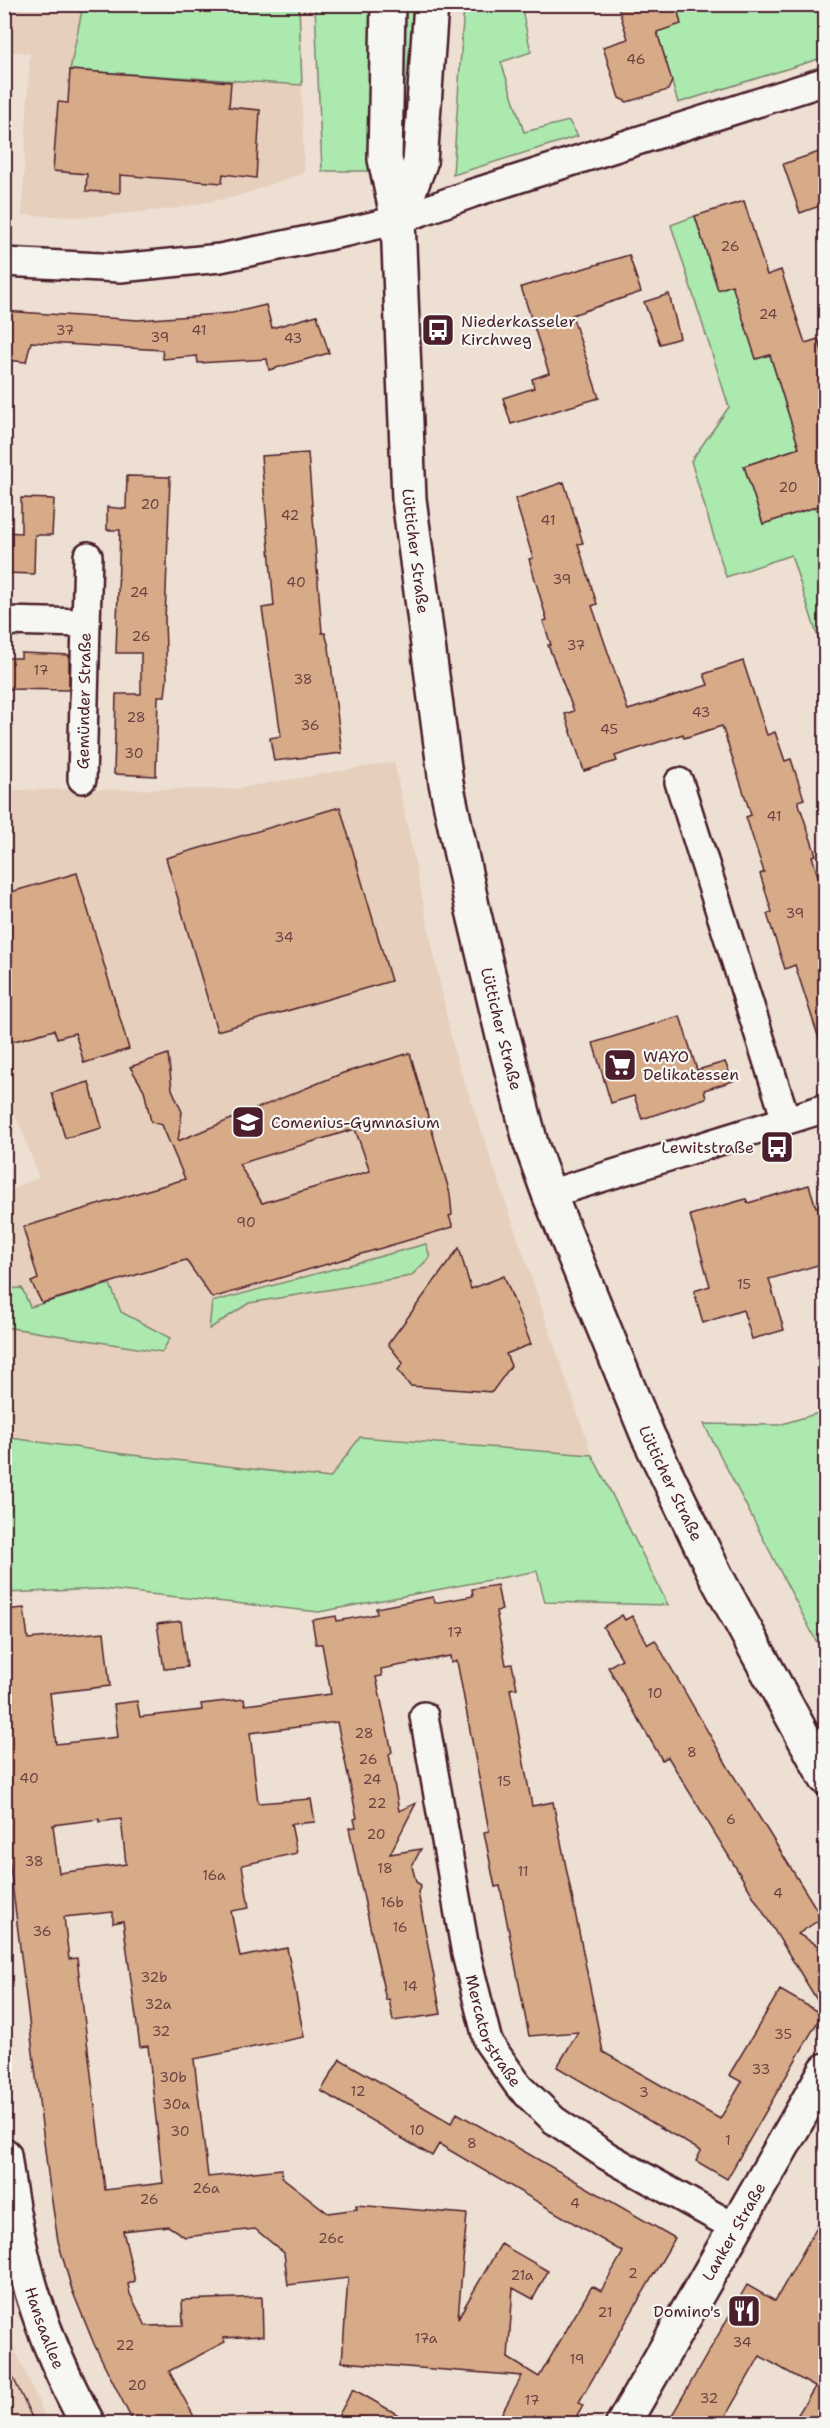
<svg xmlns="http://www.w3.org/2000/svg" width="830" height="2428" viewBox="0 0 830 2428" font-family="'Shantell Sans',sans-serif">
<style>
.built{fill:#e6cfbc}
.green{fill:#ace9af;stroke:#7b846d;stroke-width:1.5}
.building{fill:#d7aa88;stroke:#4a1f2b;stroke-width:1.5;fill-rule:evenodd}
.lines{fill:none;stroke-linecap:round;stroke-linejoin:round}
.street-casing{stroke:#4a1f2b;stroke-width:32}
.secondary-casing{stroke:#4a1f2b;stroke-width:38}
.street{stroke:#f6f6f2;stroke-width:27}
.secondary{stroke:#f6f6f2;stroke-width:33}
.tram{stroke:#4a1f2b;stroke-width:1.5}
.labels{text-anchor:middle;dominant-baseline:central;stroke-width:4.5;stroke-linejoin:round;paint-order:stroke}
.number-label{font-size:14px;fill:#6d4242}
.poi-label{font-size:16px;fill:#4a1f2b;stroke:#f6f6f2;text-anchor:start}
.street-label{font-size:16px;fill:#4a1f2b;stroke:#f6f6f2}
</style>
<rect width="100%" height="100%" fill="#eddfd2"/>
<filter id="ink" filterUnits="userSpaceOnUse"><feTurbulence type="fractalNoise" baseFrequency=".0167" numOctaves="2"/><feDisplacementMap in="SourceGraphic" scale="12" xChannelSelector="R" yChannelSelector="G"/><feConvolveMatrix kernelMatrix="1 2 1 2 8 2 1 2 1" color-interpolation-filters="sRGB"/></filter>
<g filter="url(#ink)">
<g class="built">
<path d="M4,5H299L304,173L238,196L171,209L86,217L22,215L30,53L5,51Z"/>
<path d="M394,762L454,1051L592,1455L360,1437L330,1478L123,1454L5,1437V1195L22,1184L39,1178L24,1136L5,1092V790L234,789Z"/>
<path d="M4,2321L10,2339L48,2423H5Z"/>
</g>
<g class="green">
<path d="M83,5H299L302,85L70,70Z"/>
<path d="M315,5H371L369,171H322Z"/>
<path d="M403,5H415L401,172Z"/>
<path d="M464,5H524L523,15L531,52L501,62L524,132L569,121L578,136L453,175Z"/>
<path d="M679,5H825V57L678,103L657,32L678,12Z"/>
<path d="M695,216L718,289L732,285L770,355L799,448L744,466L763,524L815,507L816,510L825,507V659L791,555L726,577L691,461L729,407L671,225Z"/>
<path d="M426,1244L430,1257L411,1276L249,1303L209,1329L212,1302Z"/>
<path d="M110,1284L121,1312L170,1338L162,1352L5,1327V1289L22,1288L30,1307Z"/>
<path d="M825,1411H826L825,1658L704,1424L779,1425Z"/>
<path d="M4,1437L123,1454L330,1478L360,1437L592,1455L668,1605L545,1602L537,1571L319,1612L102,1589L5,1593Z"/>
</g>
<g class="building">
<path d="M617,4H676L681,24L657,32L672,81L668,90L627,102L619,98L603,47L628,39Z"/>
<path d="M70,70L231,82L229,107L260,110L256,178L223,174L222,183L120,175V193L86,191L87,174L53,171L58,102L68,103Z"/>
<path d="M825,150V204L800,213L783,164Z"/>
<path d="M744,201L767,275L781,270L805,343L818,339L825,360V504L763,524L744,466L799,448L770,355L756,359L732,285L718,290L695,216Z"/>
<path d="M629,255L641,292L572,315L599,398L511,424L503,398L534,388L532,379L549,373L521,287Z"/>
<path d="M669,294L680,338L660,344L644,302Z"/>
<path d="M266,305L272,328L317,315L329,353L269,370L267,359L198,363L197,356L163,359L162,350L31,342L26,362L4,360V311L138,320L232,313Z"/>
<path d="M308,453L322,633H325L329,647L342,753L274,761L270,738L281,736L262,608L274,606L261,456Z"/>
<path d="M127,476L170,477L165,620L167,679L165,696H158L156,776L114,774L116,694H141V653H116L120,530H107V507L126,509Z"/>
<path d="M564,482L583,543L578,544L597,604L592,606L628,710L708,685L704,674L743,661L767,735L775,732L785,761L791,759L804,799L798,801L816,855L812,856L825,900V1045H821L795,965L785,969L767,914L772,912L760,874L764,872L746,817L751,815L722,726L684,738L683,734L653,744L615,756L617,761L584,771L565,714L574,711L548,645H551L543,621L547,620L529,559L533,558L515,499Z"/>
<path d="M21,498L54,499L52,535H35L34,574L4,573V532L21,533Z"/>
<path d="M21,653L69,655V690L4,689V658H21Z"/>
<path d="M340,807L391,981L217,1031L166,858Z"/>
<path d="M77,873L129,1049L84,1063L75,1033L57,1038L54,1030L4,1044V894Z"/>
<path d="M680,1016L697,1070L725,1062L733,1081L704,1090L706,1098L642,1119L634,1096L611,1103L593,1043Z"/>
<path d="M410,1053L450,1194L452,1215L449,1216L453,1227L212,1298L186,1260L42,1303L31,1282L38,1279L23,1227L185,1179L162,1125L151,1122L144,1090L130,1067L168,1054L172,1089L182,1112L178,1141L343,1073ZM355,1129L370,1171L262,1203L239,1164Z"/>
<path d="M89,1082L102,1128L65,1138L52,1093Z"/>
<path d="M809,1185L816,1207L825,1204V1263L769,1279L784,1330L752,1339L743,1310L703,1323L694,1291L710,1286L690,1215L746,1199L748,1203Z"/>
<path d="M459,1248L471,1289L504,1276L531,1344L506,1354L511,1366L492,1392L410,1386L398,1370L403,1363L388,1344Z"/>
<path d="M497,1585L502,1610L496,1611L506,1665L512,1664L517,1688L510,1689L532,1806L553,1802L603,2052L720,2119L742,2082L729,2075L780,1990L822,2014L727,2179L696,2161L701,2151L557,2067L578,2032L529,2036L500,1886L495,1887L484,1832L489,1831L457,1661L451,1663L450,1656L381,1669L382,1676L376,1677L392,1752L389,1754L399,1811L416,1803L390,1854L421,1849L412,1866L416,1882L421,1885L418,1892L441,2014L393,2021L389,1999L386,2000L356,1862L349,1828L356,1827L354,1819L357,1818L337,1722L250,1733L258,1803L311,1799L315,1822L291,1824L297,1853L242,1865L249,1908L231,1911L240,1957L287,1948L304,2037L194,2059L208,2177L281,2169L282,2177L328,2213L357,2209L356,2205L467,2214L458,2318L501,2244L548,2271L533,2299L513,2288L508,2358L539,2377L592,2286L601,2291L623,2252L439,2144L432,2156L321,2091L340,2059L451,2123L457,2113L675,2238L579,2402L583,2405L572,2424H496L522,2376L342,2362L348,2278L288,2285L284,2253L255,2229L185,2237L168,2226L123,2231L135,2281L128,2284L130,2294L146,2326L183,2325L182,2300L262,2297L263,2336L223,2338L225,2342L169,2371L198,2424H134L94,2344L72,2290L58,2241L49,2182L4,1818V1610L24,1608L28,1639L104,1632L110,1686L50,1693L56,1744L118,1737L114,1704L137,1701L140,1717L202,1710L201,1704L244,1699L245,1705L331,1694L322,1644H316L312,1620L336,1616L337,1621L377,1614L376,1608L433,1597L434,1603L473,1596L472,1589ZM99,1819V1822L121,1819L126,1864L59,1873L53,1825ZM113,1912V1923L123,1921L140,2047L148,2046L163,2183L105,2190L77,1958L69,1959L64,1917Z"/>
<path d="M622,1615L625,1620L632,1616L648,1644L655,1640L730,1770L822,1918L798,1934L825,1950V2013L668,1757L662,1760L608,1667L622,1659L603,1627Z"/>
<path d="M181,1621L187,1667L164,1669L157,1624Z"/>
<path d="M825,2213V2424H792L815,2387L760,2356L721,2424H667L747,2285L775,2301Z"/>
<path d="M353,2389L414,2424H334Z"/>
</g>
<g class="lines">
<g class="street-casing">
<g id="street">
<path d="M4,262L120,268L220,258L347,232L398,220L473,193L826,81"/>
<path d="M4,621L86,623L82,779"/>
<path d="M86,623L88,556"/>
<path d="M679,782L786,1120"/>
<path d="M549,1194L826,1108"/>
<path id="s1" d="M424,1716L466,1954L488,2042L518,2085L554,2120L607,2156L736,2228"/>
</g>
</g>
<g class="secondary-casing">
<g id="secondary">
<path id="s2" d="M388,4L385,159L398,220L409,499L446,783L472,906L502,1032L531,1144L549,1194L648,1436L717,1578L826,1778"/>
<path d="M398,220L420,163L431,4"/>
<path id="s3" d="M4,2155C17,2255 39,2335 88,2424"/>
<path id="s4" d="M623,2424L826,2070"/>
</g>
</g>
<use href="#street" class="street"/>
<use href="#secondary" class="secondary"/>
<path class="tram" d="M4,2358L35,2424"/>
</g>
</g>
<defs>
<g id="bus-square" transform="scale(1.725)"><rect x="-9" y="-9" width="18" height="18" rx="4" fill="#4a1f2b" stroke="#f6f6f2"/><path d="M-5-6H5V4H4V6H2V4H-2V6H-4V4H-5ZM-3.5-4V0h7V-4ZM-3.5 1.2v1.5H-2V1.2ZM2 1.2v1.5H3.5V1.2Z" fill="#fff"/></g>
<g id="supermarket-square" transform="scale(1.725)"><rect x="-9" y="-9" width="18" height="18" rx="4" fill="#4a1f2b" stroke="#f6f6f2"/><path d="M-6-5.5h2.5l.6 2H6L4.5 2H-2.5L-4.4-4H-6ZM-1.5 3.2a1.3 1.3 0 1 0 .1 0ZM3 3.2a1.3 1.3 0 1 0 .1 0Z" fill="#fff"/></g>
<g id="school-square" transform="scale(1.725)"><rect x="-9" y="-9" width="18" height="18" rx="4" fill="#4a1f2b" stroke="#f6f6f2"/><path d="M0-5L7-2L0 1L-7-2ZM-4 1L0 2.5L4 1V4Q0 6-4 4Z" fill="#fff"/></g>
<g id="restaurant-square" transform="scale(1.725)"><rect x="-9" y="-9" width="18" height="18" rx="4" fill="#4a1f2b" stroke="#f6f6f2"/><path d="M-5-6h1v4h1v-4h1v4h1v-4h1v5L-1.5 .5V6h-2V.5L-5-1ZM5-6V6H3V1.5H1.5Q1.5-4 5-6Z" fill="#fff"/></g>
</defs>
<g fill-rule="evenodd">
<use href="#bus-square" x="438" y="330"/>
<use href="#supermarket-square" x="620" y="1065"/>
<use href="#school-square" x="248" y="1122"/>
<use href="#bus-square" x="777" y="1147"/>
<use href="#restaurant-square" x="744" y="2311"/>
</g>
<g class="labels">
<g class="number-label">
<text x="636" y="59">46</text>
<text x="730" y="246">26</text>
<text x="768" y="314">24</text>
<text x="65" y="330">37</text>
<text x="199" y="330">41</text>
<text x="160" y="337">39</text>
<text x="293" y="338">43</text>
<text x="788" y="487">20</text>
<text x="150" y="504">20</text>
<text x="290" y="515">42</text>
<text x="548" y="520">41</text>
<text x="562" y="579">39</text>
<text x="296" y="582">40</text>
<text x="139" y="592">24</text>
<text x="141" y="636">26</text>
<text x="576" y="645">37</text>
<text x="41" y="670">17</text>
<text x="303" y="679">38</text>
<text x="701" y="712">43</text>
<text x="136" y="717">28</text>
<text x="310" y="725">36</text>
<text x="609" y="729">45</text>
<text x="134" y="753">30</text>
<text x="774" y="816">41</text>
<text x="795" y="913">39</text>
<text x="284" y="937">34</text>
<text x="246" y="1222">90</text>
<text x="744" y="1284">15</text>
<text x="455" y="1632">17</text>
<text x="655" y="1693">10</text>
<text x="364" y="1733">28</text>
<text x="692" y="1752">8</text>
<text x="368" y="1759">26</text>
<text x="29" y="1778">40</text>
<text x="372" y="1779">24</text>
<text x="504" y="1781">15</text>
<text x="377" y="1803">22</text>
<text x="731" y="1819">6</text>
<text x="376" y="1834">20</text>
<text x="34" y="1861">38</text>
<text x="385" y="1868">18</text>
<text x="523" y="1871">11</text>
<text x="214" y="1875">16a</text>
<text x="778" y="1893">4</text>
<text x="392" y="1902">16b</text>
<text x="400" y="1927">16</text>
<text x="42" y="1931">36</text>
<text x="154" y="1977">32b</text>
<text x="410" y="1986">14</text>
<text x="158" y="2004">32a</text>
<text x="161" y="2031">32</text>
<text x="783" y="2034">35</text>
<text x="761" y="2069">33</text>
<text x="173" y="2077">30b</text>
<text x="358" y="2091">12</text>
<text x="644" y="2092">3</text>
<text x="176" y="2104">30a</text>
<text x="417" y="2130">10</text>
<text x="180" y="2131">30</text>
<text x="728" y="2140">1</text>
<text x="472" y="2143">8</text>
<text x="206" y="2188">26a</text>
<text x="149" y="2199">26</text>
<text x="575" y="2203">4</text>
<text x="331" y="2238">26c</text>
<text x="633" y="2273">2</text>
<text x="522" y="2275">21a</text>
<text x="605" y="2312">21</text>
<text x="426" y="2338">17a</text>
<text x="742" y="2342">34</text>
<text x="125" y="2345">22</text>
<text x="577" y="2359">19</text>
<text x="137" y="2385">20</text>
<text x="709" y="2398">32</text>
<text x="532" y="2400">17</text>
</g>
<g class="poi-label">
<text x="461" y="321">Niederkasseler<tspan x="461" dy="18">Kirchweg</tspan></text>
<text x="643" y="1056">WAYO<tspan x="643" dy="18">Delikatessen</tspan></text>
<text x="271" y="1122">Comenius-Gymnasium</text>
<text x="754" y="1147" text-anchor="end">Lewitstraße</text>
<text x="721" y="2311" text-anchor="end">Domino's</text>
</g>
<g class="street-label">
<text stroke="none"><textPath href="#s2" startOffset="549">Lütticher Straße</textPath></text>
<text transform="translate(84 701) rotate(-89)">Gemünder Straße</text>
<text stroke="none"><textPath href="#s2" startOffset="1035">Lütticher Straße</textPath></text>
<text stroke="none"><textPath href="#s2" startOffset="1521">Lütticher Straße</textPath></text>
<text stroke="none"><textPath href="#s1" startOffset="324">Mercatorstraße</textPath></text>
<text stroke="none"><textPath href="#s4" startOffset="222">Lanker Straße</textPath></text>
<text stroke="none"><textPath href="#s3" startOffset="178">Hansaallee</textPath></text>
</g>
</g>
<rect width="830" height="2428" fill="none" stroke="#f6f6f2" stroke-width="24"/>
<rect x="12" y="12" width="806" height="2404" fill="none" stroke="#4a1f2b" stroke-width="2" filter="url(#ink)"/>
</svg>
